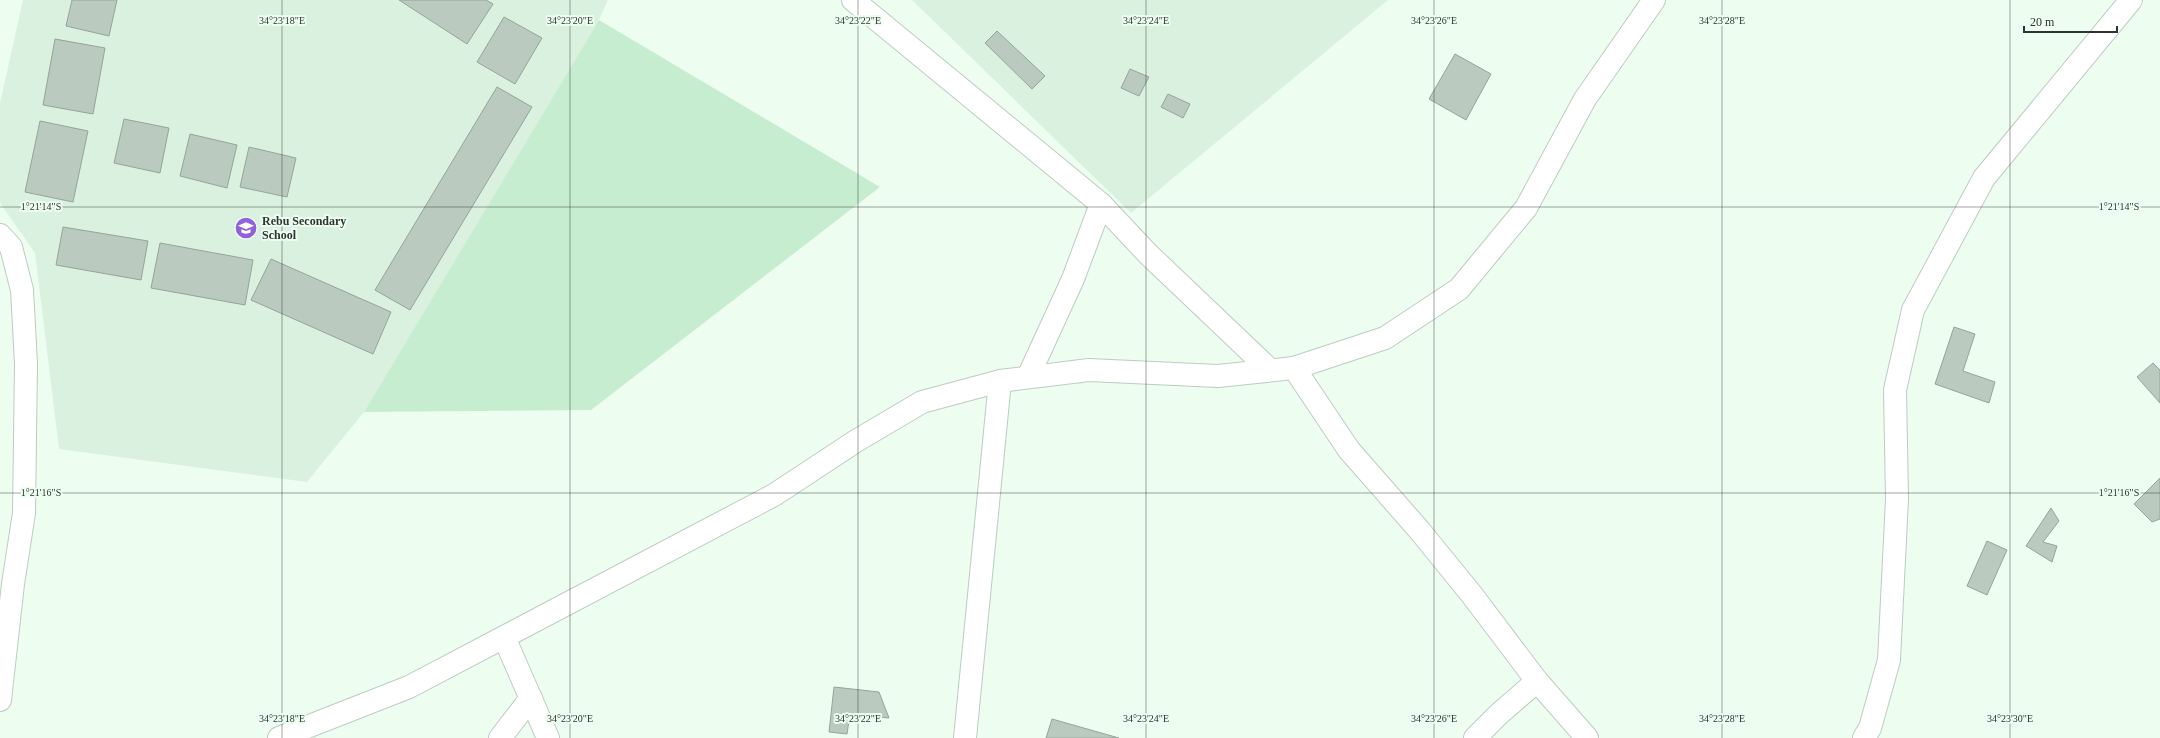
<svg xmlns="http://www.w3.org/2000/svg" width="2160" height="738" viewBox="0 0 2160 738" font-family="Georgia,serif">
<style>
.built{fill:#daf1e0}
.green{fill:#c6edd0}
.building{fill:#bacabe;stroke:#95a499}
.lines{fill:none;stroke-linecap:round;stroke-linejoin:round}
.minor-casing{stroke:#bcccc0;stroke-width:24}
.minor{stroke:#fff;stroke-width:22}
.ticks{fill:none;stroke:#2e342f;stroke-width:1;stroke-opacity:0.45}
.labels{text-anchor:middle;dominant-baseline:central;stroke-width:4;stroke-linejoin:round;paint-order:stroke}
.poi-label{font-size:12px;font-weight:bold;fill:#2e342f;stroke:#edfef1;text-anchor:start}
.ticks-label{font-size:10px;text-anchor:middle;fill:#2e342f;stroke:#edfef1;stroke-width:4;stroke-linejoin:round;paint-order:stroke}
</style>
<rect width="100%" height="100%" fill="#edfef1"/>
<g class="built">
<path d="M23,0H608L599,20L364,412L307,482L59,449L35,253L0,203V103Z"/>
<path d="M912,0H1388L1131,213Z"/>
</g>
<path class="green" d="M599,20L880,187L591,410L364,412Z"/>
<g class="building">
<path d="M72,0H117L109,36L66,26Z"/>
<path d="M399,0H486L493,4L467,44Z"/>
<path d="M504,17L542,38L515,84L477,62Z"/>
<path d="M997,31L1045,76L1032,89L985,43Z"/>
<path d="M55,39L105,48L93,114L43,105Z"/>
<path d="M1455,54L1491,74L1466,120L1429,99Z"/>
<path d="M1130,69L1149,77L1139,96L1121,88Z"/>
<path d="M497,87L532,107L410,310L375,290Z"/>
<path d="M1168,94L1190,104L1183,118L1161,107Z"/>
<path d="M124,119L169,128L160,173L114,163Z"/>
<path d="M40,121L88,131L73,202L25,192Z"/>
<path d="M190,134L237,145L227,188L180,176Z"/>
<path d="M249,147L296,158L287,197L240,187Z"/>
<path d="M63,227L148,241L141,280L56,265Z"/>
<path d="M160,243L253,260L245,305L151,288Z"/>
<path d="M271,259L391,312L373,354L251,300Z"/>
<path d="M1954,327L1975,334L1963,371L1995,382L1989,403L1935,384Z"/>
<path d="M2153,363L2160,370V403L2137,377Z"/>
<path d="M2160,478V519L2152,522L2134,504Z"/>
<path d="M2051,508L2059,521L2043,542L2057,546L2052,562L2026,546Z"/>
<path d="M1987,541L2007,550L1987,595L1967,586Z"/>
<path d="M834,687L879,692L889,718L850,714L847,734L829,732Z"/>
<path d="M1052,719L1119,738H1046Z"/>
</g>
<g class="lines">
<g class="minor-casing">
<g id="minor">
<path d="M853,0L1101,204L1148,254L1270,370"/>
<path d="M0,235L11,247L22,290L26,364L24,513L13,584L0,700"/>
<path d="M1294,368L1349,450L1420,531L1472,595L1537,681L1587,738"/>
<path d="M1028,377L1073,279L1101,204"/>
<path d="M504,637L548,738"/>
<path d="M279,738L409,687L774,495L856,441L922,402L1000,381L1089,370L1218,376L1294,368L1385,338L1459,289L1526,208L1585,99L1654,0"/>
<path d="M500,738L531,698"/>
<path d="M965,738L1000,381"/>
<path d="M1475,738L1499,714L1537,681"/>
<path d="M1864,738L1870,728L1889,660L1897,499L1895,390L1913,310L1984,178L2131,0"/>
</g>
</g>
<use href="#minor" class="minor"/>
</g>
<path class="ticks" d="M282,0V738M570,0V738M858,0V738M1146,0V738M1434,0V738M1722,0V738M2010,0V738M0,207H2160M0,493H2160"/>
<defs>
<g id="school-disc" transform="scale(1.15)"><circle r="9.5" fill="#9160da" stroke="#edfef1"/><path d="M0-5L7-2L0 1L-7-2ZM-4 1L0 2.5L4 1V4Q0 6-4 4Z" fill="#fff"/></g>
</defs>
<g fill-rule="evenodd">
<use href="#school-disc" x="246" y="228"/>
</g>
<g class="labels">
<g class="poi-label">
<text x="262" y="221">Rebu Secondary<tspan x="262" dy="14">School</tspan></text>
</g>
</g>
<g class="ticks-label">
<text x="282" y="24">34°23'18"E</text>
<text x="570" y="24">34°23'20"E</text>
<text x="858" y="24">34°23'22"E</text>
<text x="1146" y="24">34°23'24"E</text>
<text x="1434" y="24">34°23'26"E</text>
<text x="1722" y="24">34°23'28"E</text>
<text x="41" y="210">1°21'14"S</text>
<text x="2119" y="210">1°21'14"S</text>
<text x="41" y="496">1°21'16"S</text>
<text x="2119" y="496">1°21'16"S</text>
<text x="282" y="722">34°23'18"E</text>
<text x="570" y="722">34°23'20"E</text>
<text x="858" y="722">34°23'22"E</text>
<text x="1146" y="722">34°23'24"E</text>
<text x="1434" y="722">34°23'26"E</text>
<text x="1722" y="722">34°23'28"E</text>
<text x="2010" y="722">34°23'30"E</text>
</g>
<path d="M2024 26v6h93v-6" fill="none" stroke="#2e342f" stroke-width="2"/>
<text x="2030" y="26" font-size="12" fill="#2e342f" stroke="#edfef1" stroke-width="3" paint-order="stroke">20 m</text>
</svg>
